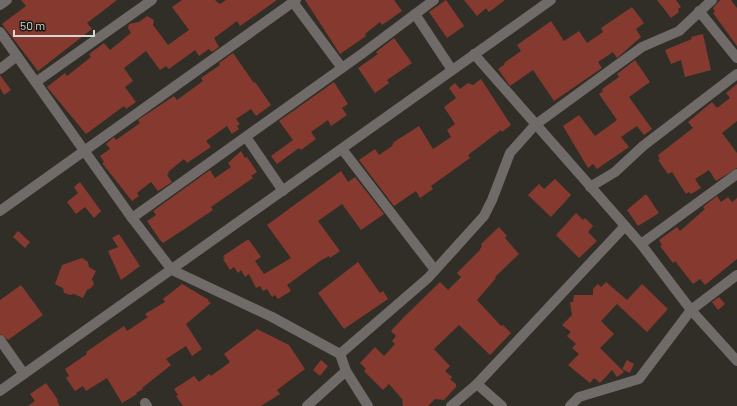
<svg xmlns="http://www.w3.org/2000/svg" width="737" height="406" viewBox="0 0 737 406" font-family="Barlow,sans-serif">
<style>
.building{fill:#863a2f}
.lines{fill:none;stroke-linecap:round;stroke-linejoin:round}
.minor{stroke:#706b69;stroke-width:10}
</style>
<rect width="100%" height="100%" fill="#302e26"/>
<g class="building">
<path d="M21,0H117L87,23L92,29L38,71L2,24L26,6Z"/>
<path d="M182,0H215L220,4L226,0H277L240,26L237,21L214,38L219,47L212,52L209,49L199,56L195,50L169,69L166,66L160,70L146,51L124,68L133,81L125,87L136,102L126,109L124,106L86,134L47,87L65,73L67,76L91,57L89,54L104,43L110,50L131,33L128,28L129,24L139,22L147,16L154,20L153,25L168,45L189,30L172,7Z"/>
<path d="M305,0H394L402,11L382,25L380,22L365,34L366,36L340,54Z"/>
<path d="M446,0L464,26L447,38L429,12Z"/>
<path d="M464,0H505L489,12L486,8L477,16Z"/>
<path d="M657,0H676L681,7L678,9L679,12L671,18Z"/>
<path d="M720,0H731L737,8V46L713,13L715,12L713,8Z"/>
<path d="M632,7L644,23L636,29L641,37L617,58L613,52L598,62L602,68L554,101L533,70L510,86L498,69L505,64L504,63L521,51L517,45L551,21L564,41L579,31L587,43L603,32L601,28Z"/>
<path d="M703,34L711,70L685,77L681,60L671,64L665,50L692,39L691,37Z"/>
<path d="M394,38L412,63L387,80L389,83L375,93L358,68L378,54L376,52Z"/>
<path d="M233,53L254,83L255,82L271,105L256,116L251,109L236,119L240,124L237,126L239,129L232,134L227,126L206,141L211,147L187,163L184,159L168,172L169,173L167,175L172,182L158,191L151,182L137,193L139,196L132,201L102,163L104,162L100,156L110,149L106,144L114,137L116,140L140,123L138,120L174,96L177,100L203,81L201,78L220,65L219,63Z"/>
<path d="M635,60L650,82L629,97L652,129L644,135L637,126L621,137L629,147L597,169L593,164L588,168L563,126L579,115L595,136L617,120L599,94L603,91L602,89L619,77L617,74Z"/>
<path d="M0,75L11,90L4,95L0,88Z"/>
<path d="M481,79L511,125L502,132L501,130L468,155L470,158L431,186L433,189L420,198L416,191L394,206L359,160L375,149L379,155L392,146L394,142L419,126L433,149L451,137L447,130L455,124L444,107L456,98L449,88L455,83L460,89L468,83L473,85Z"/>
<path d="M334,82L348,104L342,108L347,115L331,126L328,120L311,132L316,139L301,150L299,148L277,164L271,156L293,140L279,121Z"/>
<path d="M737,84V121L722,133L737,153V168L716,181L709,170L695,179L701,188L691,194L689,192L686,194L672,172L668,174L658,160L660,159L658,155L693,128L688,122L712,102L717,108L730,98L726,93Z"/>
<path d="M241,151L245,158L247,157L257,172L251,176L253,178L211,207L213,210L183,230L163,243L160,240L147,221L156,215L153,211L210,170L215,178L231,167L228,163Z"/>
<path d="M341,171L348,182L355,177L384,214L361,230L342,204L318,221L340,251L330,258L329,256L320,261L287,285L291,291L278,299L275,295L272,297L267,289L263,291L260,286L256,288L249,274L245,277L241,270L238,273L234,267L230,270L223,259L225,258L223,256L247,240H249L261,257L255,261L264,274L291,258L267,225Z"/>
<path d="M555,179L571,195L551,217L528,195L539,184L544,189Z"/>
<path d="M80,182L101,211L94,218L85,207L76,214L67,202L78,193L74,187Z"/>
<path d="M646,194L659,213L638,226L627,210Z"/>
<path d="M717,196L721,202L728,197L732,202L737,198V259L705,285L700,279L693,284L675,261L673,263L660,246L662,245L659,240L677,227L680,231L705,209L703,207Z"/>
<path d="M576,213L583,220L585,218L593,226L588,232L597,241L579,258L556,235Z"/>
<path d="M499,227L507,236L505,238L519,254L495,277L496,278L477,300L501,326L503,325L511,333L490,355L459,325L434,349L450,366L445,371L452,377L450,379L456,384V387L444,400L435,399L428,406H403L402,399L389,384L383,390L364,371L366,369L360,363L375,347L384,356L395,344L392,341L396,336L391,331L403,318L440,282L448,290L461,277L457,273L479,251L482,246L481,244Z"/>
<path d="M18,231L30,242L25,248L13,237Z"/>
<path d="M119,234L140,266L121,280L108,251L118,247L112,238Z"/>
<path d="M82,258L88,262L89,267L96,271L92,279L94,284L91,288L87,290L83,298L74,294L70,295L64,293L63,288L55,284L62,265Z"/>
<path d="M358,262L380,293L383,291L388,299L344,329L318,293Z"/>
<path d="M606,282L627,300L642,284L668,309L647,332L617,304L601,321L614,334L600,348L624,372L617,377L612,370L600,383L594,378L590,383L568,365L579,354L572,348L576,344L567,336L571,332L562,325L572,315L570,302H573L574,295H593V289L598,284L601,287Z"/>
<path d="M182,284L209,300L208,301L211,303L186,324L202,349L192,356L186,346L166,359L171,365L142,388L143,389L136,393L137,394L122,403L107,378L86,391L83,386L75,391L66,378L69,376L65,369L87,354L86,352L124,326L127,331L148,317L145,314L165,302L163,299Z"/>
<path d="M21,285L43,315L8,340L0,334V300Z"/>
<path d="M719,297L725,304L718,310L712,302Z"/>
<path d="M257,329L289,345L305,369L277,390L280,394L261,406H183L176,396L178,395L174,389L194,376L199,382L209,374L211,376L230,362L224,354Z"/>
<path d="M321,360L328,366L320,376L313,370Z"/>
<path d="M627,360L634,364L630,373L622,369Z"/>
<path d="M46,383L58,400L57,401L60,406H28L35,401L30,394Z"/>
</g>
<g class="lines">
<g class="minor">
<path d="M293,2L342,68"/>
<path d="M0,5L7,0"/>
<path d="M699,11L737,58"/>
<path d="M415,14L452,70"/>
<path d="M0,32L132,218L172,270L272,317L340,354L346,371L368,406"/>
<path d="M474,54L641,244L691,310L737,361"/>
<path d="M0,69L17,56"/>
<path d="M36,82L152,0"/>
<path d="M246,137L283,191"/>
<path d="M342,149L435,270"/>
<path d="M590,187L615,172L643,146L737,74"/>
<path d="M0,211L296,0"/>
<path d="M132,218L363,53L434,0"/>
<path d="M641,244L737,174"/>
<path d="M0,340L24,374"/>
<path d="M340,354L428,278L484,216L492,200L510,153L535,125L642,47L679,31L712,0"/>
<path d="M477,384L502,406"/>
<path d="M0,391L551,0"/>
<path d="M145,403L147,406"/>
<path d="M307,406L346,371"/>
<path d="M451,406L477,384L625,226"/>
<path d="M570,406L579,397L639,379L691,310L737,275"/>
</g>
</g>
<path d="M14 30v6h80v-6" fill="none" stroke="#d7d6d1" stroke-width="2"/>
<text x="20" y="30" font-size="12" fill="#d7d6d1" stroke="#171612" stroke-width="3" paint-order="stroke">50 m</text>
</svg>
